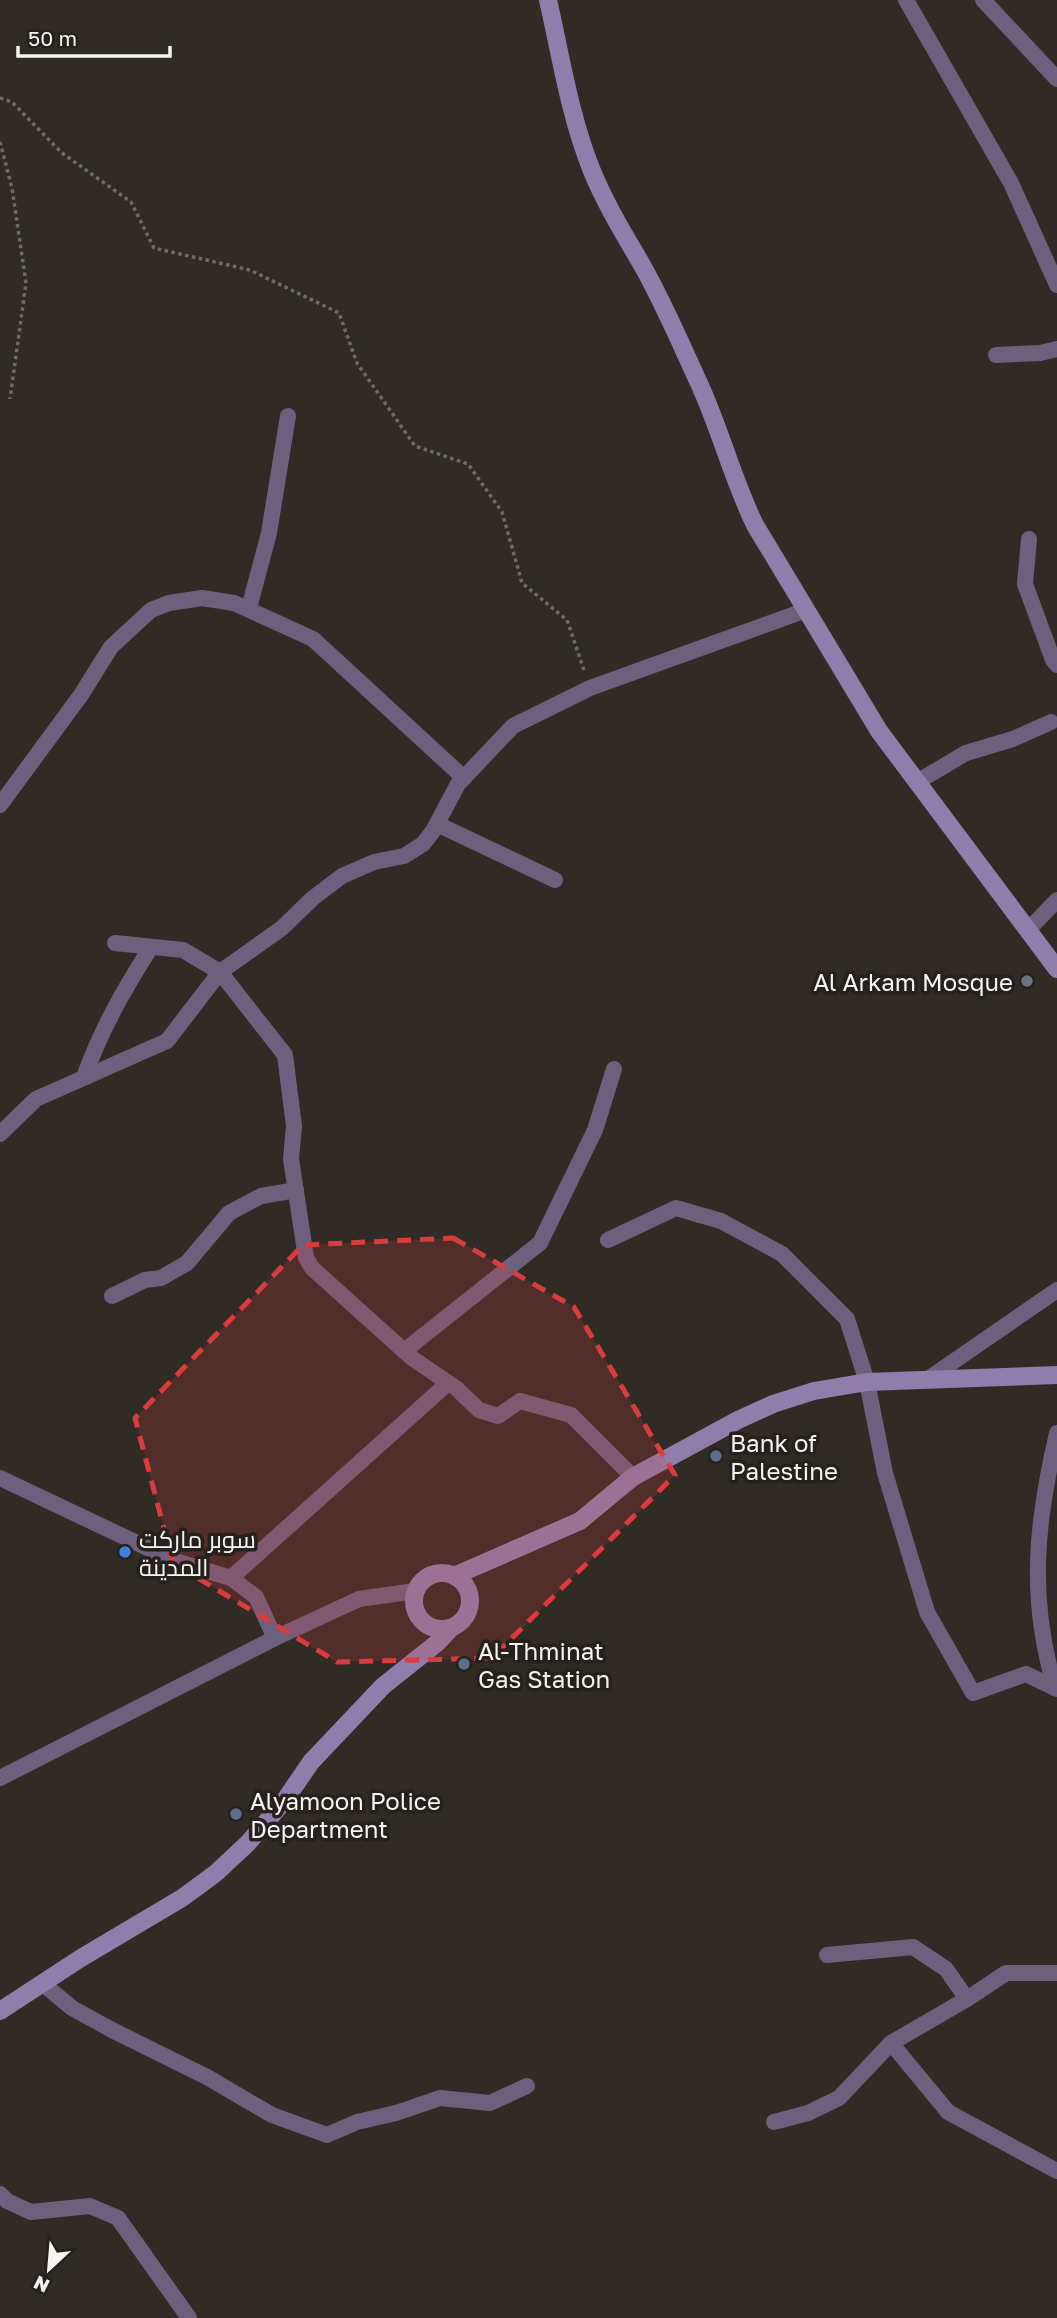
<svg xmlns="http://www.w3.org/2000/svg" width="1057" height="2318" viewBox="0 0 1057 2318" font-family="'Golos Text',Cairo,sans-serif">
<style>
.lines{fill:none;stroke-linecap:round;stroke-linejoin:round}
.path{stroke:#706b66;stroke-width:3.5;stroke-dasharray:3.5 3.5;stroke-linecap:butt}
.street{stroke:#6c607e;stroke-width:16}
.secondary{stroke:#8f7dac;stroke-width:18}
.marked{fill:#d93c3c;fill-opacity:0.2;stroke:#d93c3c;stroke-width:5;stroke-dasharray:14 9;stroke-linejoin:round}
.worship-dot{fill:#6b7280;stroke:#27211d;stroke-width:2.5}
.service-dot{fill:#5c6f8a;stroke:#27211d;stroke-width:2.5}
.shop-dot{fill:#3f7fe0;stroke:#27211d;stroke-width:2.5}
.labels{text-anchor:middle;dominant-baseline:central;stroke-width:7;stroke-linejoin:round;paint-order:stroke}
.poi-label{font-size:24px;fill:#f7f3f0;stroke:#27211d;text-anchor:start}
</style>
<rect width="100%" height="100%" fill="#312b26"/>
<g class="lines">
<g class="path">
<path d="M0,98L12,102L62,153L131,202L154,248L250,270L339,313L357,363L415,446L468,464L502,512L522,583L567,620L585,673"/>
<path d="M0,142L12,188L26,283L10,399"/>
</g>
<g class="street">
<path d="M906,0L1011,183L1057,285"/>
<path d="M983,0L1057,79"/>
<path d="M996,355L1040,353L1057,349"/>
<path d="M1029,539L1025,584L1053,660L1057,665"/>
<path d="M249,608L269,533L288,416"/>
<path d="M917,782L966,753L1013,739L1051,722"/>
<path d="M0,805L81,695L111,647L151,610L169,603L202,598L234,603L313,639L464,778"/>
<path d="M437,824L555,880"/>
<path d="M1028,930L1057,900"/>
<path d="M115,943L183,950L220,972L282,928L313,898L342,876L374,862L404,856L423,844L433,831L458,784L513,726L590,688L806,610"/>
<path d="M84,1077C102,1028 123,991 151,947"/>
<path d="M0,1134L36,1099L167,1041L220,972L285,1055L294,1126L291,1159L306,1258L312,1268L412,1358L456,1388L479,1410L498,1416L520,1401L571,1415L633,1477"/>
<path d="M608,1240L676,1208L721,1221L782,1254L847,1319L867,1382L885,1473L927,1612L973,1693L1026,1674L1057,1689"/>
<path d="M112,1296L145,1280L161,1278L187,1263L229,1213L261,1196L296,1190"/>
<path d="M404,1351L540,1243L595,1130L614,1069"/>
<path d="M928,1379L1057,1290"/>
<path d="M0,1478L175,1561L231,1578L256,1597L275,1638"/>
<path d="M231,1578L448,1383"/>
<path d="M1055,1688C1028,1597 1036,1524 1057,1433"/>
<path d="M0,1778L275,1638L359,1599L415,1591"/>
<path d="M827,1955L913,1947L946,1969L967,1999"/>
<path d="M1057,1973H1006L967,1999L891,2043L948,2112L1057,2171"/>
<path d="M42,1983L72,2008L112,2030L207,2077L272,2115L327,2135L357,2122L396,2113L440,2098L490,2103L527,2086"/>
<path d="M774,2122L808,2113L839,2098L891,2043"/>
<path d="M0,2194L7,2201L31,2212L90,2206L118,2218L189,2318"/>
</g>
<g class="secondary">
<path d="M548,0C561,57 570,117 592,171C606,205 624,234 642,265C663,302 680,342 698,381C720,428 732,478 755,525L879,731L1057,969"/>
<circle cx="442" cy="1601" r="28"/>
<path d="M454,1576L580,1521L633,1477L738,1420L773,1404L814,1391L867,1382L1057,1375"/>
<path d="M0,2011L81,1958L182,1898L216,1873L248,1843L285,1800L311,1762L383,1686L437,1643L451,1628"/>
</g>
</g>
<path class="marked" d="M453,1238L574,1307L675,1475L492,1658L337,1662L173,1563L135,1418L303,1245Z"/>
<circle class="worship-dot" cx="1027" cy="981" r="7"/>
<g class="service-dot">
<circle cx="716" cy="1456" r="7"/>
<circle cx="464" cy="1664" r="7"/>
<circle cx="236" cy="1814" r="7"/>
</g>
<circle class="shop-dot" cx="125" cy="1552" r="7"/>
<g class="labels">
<g class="poi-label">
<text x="1013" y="981" text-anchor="end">Al Arkam Mosque</text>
<text x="730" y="1442">Bank of<tspan x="730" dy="28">Palestine</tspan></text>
<text x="139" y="1538">سوبر ماركت<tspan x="139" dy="28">المدينة</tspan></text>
<text x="478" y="1650">Al-Thminat<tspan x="478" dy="28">Gas Station</tspan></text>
<text x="250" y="1800">Alyamoon Police<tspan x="250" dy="28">Department</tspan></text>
</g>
</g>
<g transform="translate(49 2269) rotate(206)" stroke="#27211d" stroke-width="5" paint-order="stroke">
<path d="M0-5L12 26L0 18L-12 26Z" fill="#f7f3f0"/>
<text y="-10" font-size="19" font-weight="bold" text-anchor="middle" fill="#f7f3f0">N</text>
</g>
<path d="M18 46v10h152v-10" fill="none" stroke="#f7f3f0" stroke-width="3.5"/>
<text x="28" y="46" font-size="21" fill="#f7f3f0" stroke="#27211d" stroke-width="5" paint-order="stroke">50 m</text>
</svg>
